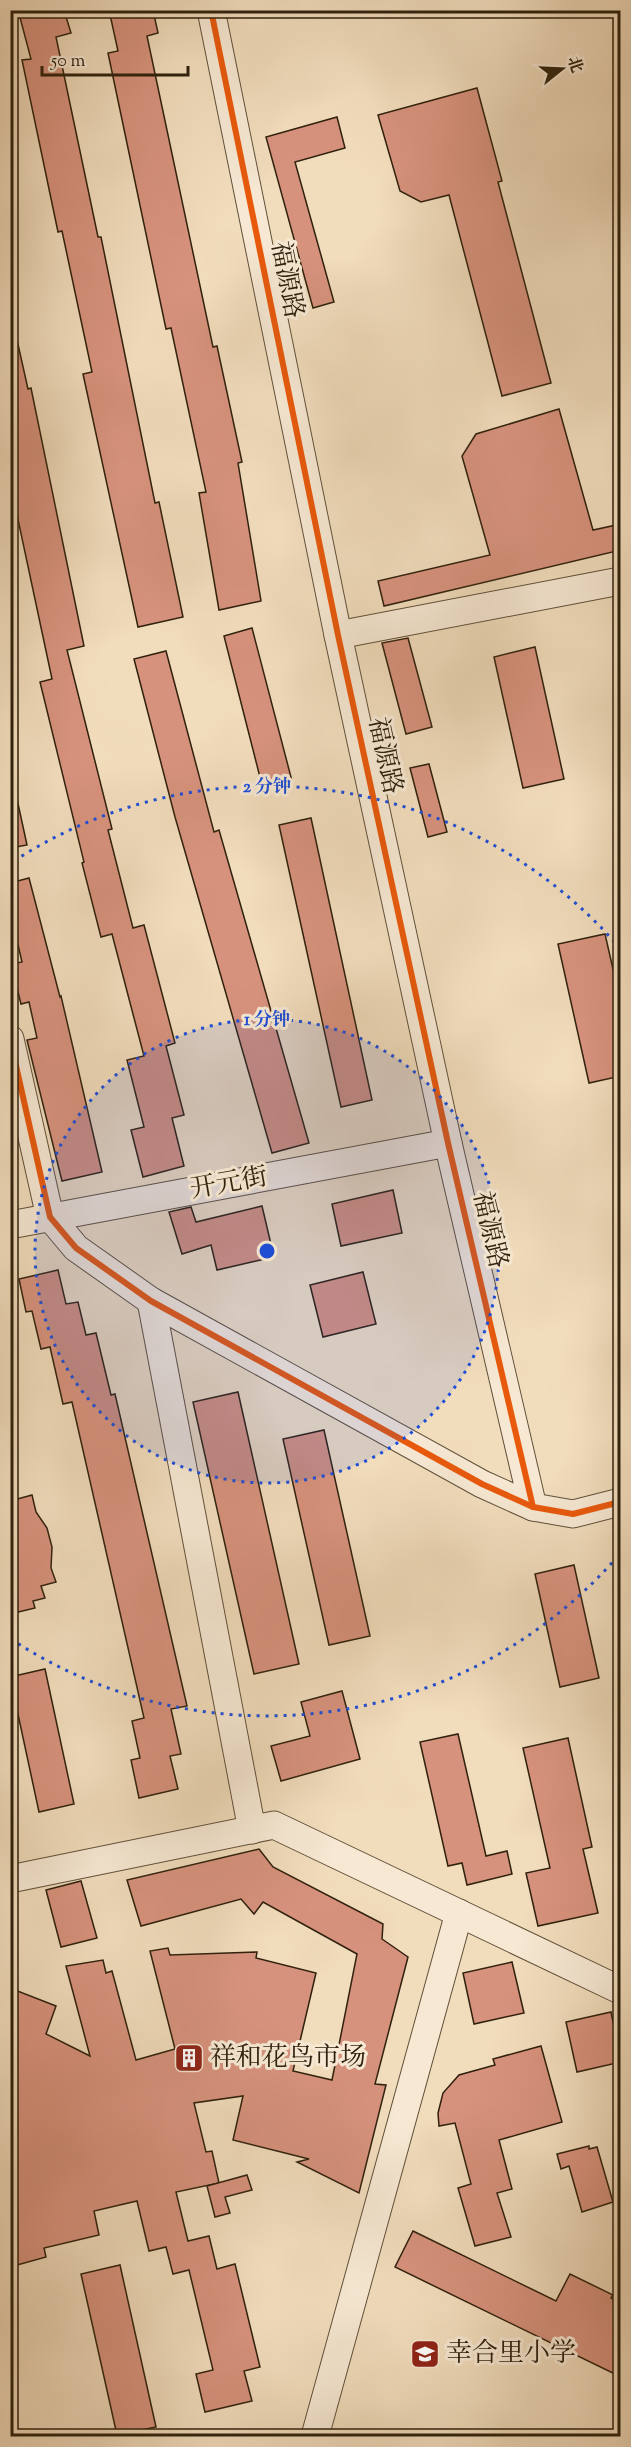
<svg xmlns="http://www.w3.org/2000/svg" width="631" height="2447" viewBox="0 0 631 2447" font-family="'Sorts Mill Goudy','Noto Serif SC',serif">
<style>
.building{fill:#d7927d;stroke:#2f210d;stroke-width:1.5}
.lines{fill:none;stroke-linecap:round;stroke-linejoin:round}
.minor-casing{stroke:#605039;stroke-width:29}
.minor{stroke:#f6e8d3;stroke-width:27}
.cycleway-casing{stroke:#f6e8d3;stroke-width:10}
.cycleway{stroke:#e8590c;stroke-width:6}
.ring{fill:none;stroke:#1d4ed8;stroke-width:3;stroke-dasharray:3 6}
.labels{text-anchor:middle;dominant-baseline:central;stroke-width:6;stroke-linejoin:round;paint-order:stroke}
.street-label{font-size:26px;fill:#2f210d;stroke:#f6e8d3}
.poi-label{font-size:26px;fill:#2f210d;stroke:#f6e8d3;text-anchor:start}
.centre{fill:#1d4ed8;stroke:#f6e8d3;stroke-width:3}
.ring-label{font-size:18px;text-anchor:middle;font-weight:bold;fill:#1d4ed8;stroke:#f6e8d3;stroke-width:6;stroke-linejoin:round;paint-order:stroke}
</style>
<rect width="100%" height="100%" fill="#f1dcbc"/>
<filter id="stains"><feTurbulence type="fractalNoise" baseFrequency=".00333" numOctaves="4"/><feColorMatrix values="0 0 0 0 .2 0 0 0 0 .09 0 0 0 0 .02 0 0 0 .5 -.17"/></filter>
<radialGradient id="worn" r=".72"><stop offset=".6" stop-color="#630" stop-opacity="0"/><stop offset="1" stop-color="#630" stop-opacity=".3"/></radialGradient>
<g class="building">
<path d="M18,10H64L71,33L56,37L98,237H101L155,503L159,502L183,617L138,627L83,374L92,372L62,231L58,232L22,60L31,59Z"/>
<path d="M109,10H153L158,33L147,36L213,347L217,346L242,462L238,463L261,601L219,610L199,493L206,492L171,328L166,329L108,53L118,51Z"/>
<path d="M477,88L502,181L498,182L551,383L502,396L449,195L421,202L400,191L378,115Z"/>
<path d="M337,117L345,148L295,162L334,302L313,308L266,137Z"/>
<path d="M17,340L28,389L31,388L84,646L67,650L112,829L108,830L133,928L144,925L175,1043L166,1046L184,1115L172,1118L184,1166L143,1177L131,1130L144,1127L127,1060L144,1056L112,934L101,937L82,863L84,862L40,682L52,679L16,510L13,511L10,498V341Z"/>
<path d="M559,409L593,530L621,524V550L384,606L378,581L490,555L462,456L476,434Z"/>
<path d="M252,628L292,781L263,789L224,636Z"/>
<path d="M408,638L432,727L406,734L382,643Z"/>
<path d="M535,647L564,779L523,788L494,657Z"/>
<path d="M166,651L214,832L219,830L309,1143L272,1153L175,817L134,659Z"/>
<path d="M429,764L447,832L428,837L410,768Z"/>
<path d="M10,799H17L27,845L10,848Z"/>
<path d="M311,818L372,1100L341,1107L279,825Z"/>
<path d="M29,878L60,997L61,996L102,1172L62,1181L27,1040L37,1038L29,1002L21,1004L11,964L22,962L15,932L10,933V883Z"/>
<path d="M605,934L621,1004V1076L589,1083L558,944Z"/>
<path d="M393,1190L402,1233L341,1246L332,1204Z"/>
<path d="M262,1206L274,1257L217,1270L211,1245L182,1254L169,1212L191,1207L196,1222Z"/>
<path d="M58,1270L66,1304L78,1302L86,1335L96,1333L111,1395L115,1394L187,1706L171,1709L181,1754L170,1756L178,1789L139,1798L131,1760L140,1758L132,1721L144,1718L72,1402L63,1404L50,1347L41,1349L32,1311L26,1312L19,1279Z"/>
<path d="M363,1272L376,1324L323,1337L310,1285Z"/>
<path d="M238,1392L299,1664L254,1674L193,1402Z"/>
<path d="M324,1430L370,1636L329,1645L283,1439Z"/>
<path d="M32,1495L36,1512L47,1528L52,1547L51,1568L56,1582L41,1586L45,1598L33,1601L35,1608L10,1614V1501Z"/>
<path d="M574,1565L599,1678L560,1687L535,1574Z"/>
<path d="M45,1669L74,1804L39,1812L10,1677Z"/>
<path d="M342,1691L360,1759L281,1781L271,1746L310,1736L301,1702Z"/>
<path d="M458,1734L486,1856L507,1851L512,1874L467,1885L462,1863L448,1866L420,1742Z"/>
<path d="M568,1738L592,1847L583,1849L598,1913L538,1926L526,1873L550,1868L523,1748Z"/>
<path d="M259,1849L273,1867L383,1924L382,1939L408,1957L375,2084L386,2085L359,2193L297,2162L309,2159L233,2140L243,2096L194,2103L206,2152L212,2151L219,2183L176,2192L188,2241L209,2236L217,2269L235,2264L260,2367L244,2371L252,2401L205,2412L196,2374L213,2370L189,2270L173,2274L166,2247L149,2251L137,2201L94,2211L99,2235L44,2248L46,2257L10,2267V1988L56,2006L46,2034L90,2056L66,1966L103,1960L106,1973L112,1971L136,2060L175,2049L150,1951L168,1948L170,1955L257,1952L256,1958L316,1973L293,2071L332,2080L357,1954L263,1902L254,1914L241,1899L141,1926L127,1880Z"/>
<path d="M81,1881L97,1938L61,1947L46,1890Z"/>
<path d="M512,1962L524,2013L474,2024L463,1973Z"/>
<path d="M611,2012L621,2062L577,2072L566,2022Z"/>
<path d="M541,2046L562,2122L499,2140L512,2189L497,2193L511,2237L475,2246L458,2188L471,2184L455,2123L439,2126L438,2113L443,2093L459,2075L495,2065L493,2059Z"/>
<path d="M589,2146V2149L597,2147L613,2202L582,2212L569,2166L561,2169L557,2154Z"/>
<path d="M247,2175L252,2190L225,2197L230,2213L215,2217L207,2186Z"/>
<path d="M413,2231L556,2301L570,2274L613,2295L611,2298L621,2303V2377L395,2267Z"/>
<path d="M120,2265L156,2427L117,2435L81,2274Z"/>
</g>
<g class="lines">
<g class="minor-casing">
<g id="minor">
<path d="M211,10L338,635L448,1143L533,1507"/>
<path d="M338,635L620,581"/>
<path d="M10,1039L50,1217L76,1248L151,1301L482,1484L533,1507L573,1514L620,1502"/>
<path d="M10,1225L448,1143"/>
<path d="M151,1301L252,1830"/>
<path d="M10,1879L274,1825L620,1990"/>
<path d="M315,2436L459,1913"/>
</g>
</g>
<use href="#minor" class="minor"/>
<g class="cycleway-casing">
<g id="cycleway">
<path d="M211,10L338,635L448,1143L533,1507"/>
<path d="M10,1039L50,1217L76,1248L151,1301L482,1484L533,1507L573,1514L620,1502"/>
</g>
</g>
<use href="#cycleway" class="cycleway"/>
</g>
<circle cx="267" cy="1251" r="232" fill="#1d4ed8" fill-opacity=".12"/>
<g class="ring">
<circle cx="267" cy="1251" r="232"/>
<path d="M618 1556A465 465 0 0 1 14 1641M14 861A465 465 0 0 1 618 946"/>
</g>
<defs>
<g id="building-square" transform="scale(1.5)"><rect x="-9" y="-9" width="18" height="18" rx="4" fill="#8f2418" stroke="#f6e8d3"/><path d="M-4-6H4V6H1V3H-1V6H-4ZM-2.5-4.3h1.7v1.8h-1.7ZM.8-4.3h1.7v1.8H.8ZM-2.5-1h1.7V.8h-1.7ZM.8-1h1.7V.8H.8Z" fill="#fff"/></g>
<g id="school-square" transform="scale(1.5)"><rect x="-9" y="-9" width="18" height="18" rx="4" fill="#8f2418" stroke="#f6e8d3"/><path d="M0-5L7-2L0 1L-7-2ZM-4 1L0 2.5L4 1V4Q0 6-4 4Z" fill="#fff"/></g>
</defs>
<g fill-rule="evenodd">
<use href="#building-square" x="189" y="2058"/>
<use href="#school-square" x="425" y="2354"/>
</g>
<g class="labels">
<g class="street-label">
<text transform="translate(286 280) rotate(79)">福源路</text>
<text transform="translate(384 756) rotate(78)">福源路</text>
<text transform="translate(229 1184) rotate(-10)">开元街</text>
<text transform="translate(489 1230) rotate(77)">福源路</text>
</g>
<g class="poi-label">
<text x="210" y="2058">祥和花鸟市场</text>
<text x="446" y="2354">幸合里小学</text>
</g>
</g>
<circle cx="267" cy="1251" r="9" class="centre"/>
<g class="ring-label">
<text x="267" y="792">2 分钟</text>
<text x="267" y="1025">1 分钟</text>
</g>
<rect width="631" height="2447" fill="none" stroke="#f1dcbc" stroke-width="36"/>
<rect x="12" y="12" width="607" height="2423" fill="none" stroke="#2f210d" stroke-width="3"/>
<rect x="18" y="18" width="595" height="2411" fill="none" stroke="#2f210d" stroke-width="1.5"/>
<g transform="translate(562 69) rotate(72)" stroke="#f6e8d3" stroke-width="4.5" paint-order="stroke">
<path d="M0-4.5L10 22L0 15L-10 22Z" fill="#2f210d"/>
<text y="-9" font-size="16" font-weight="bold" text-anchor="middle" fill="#2f210d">北</text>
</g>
<path d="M42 66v9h146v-9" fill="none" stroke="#2f210d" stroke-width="3"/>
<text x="51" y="66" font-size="18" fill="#2f210d" stroke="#f6e8d3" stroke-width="4.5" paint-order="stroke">50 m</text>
<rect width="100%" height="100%" filter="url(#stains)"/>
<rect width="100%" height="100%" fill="url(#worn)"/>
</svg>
